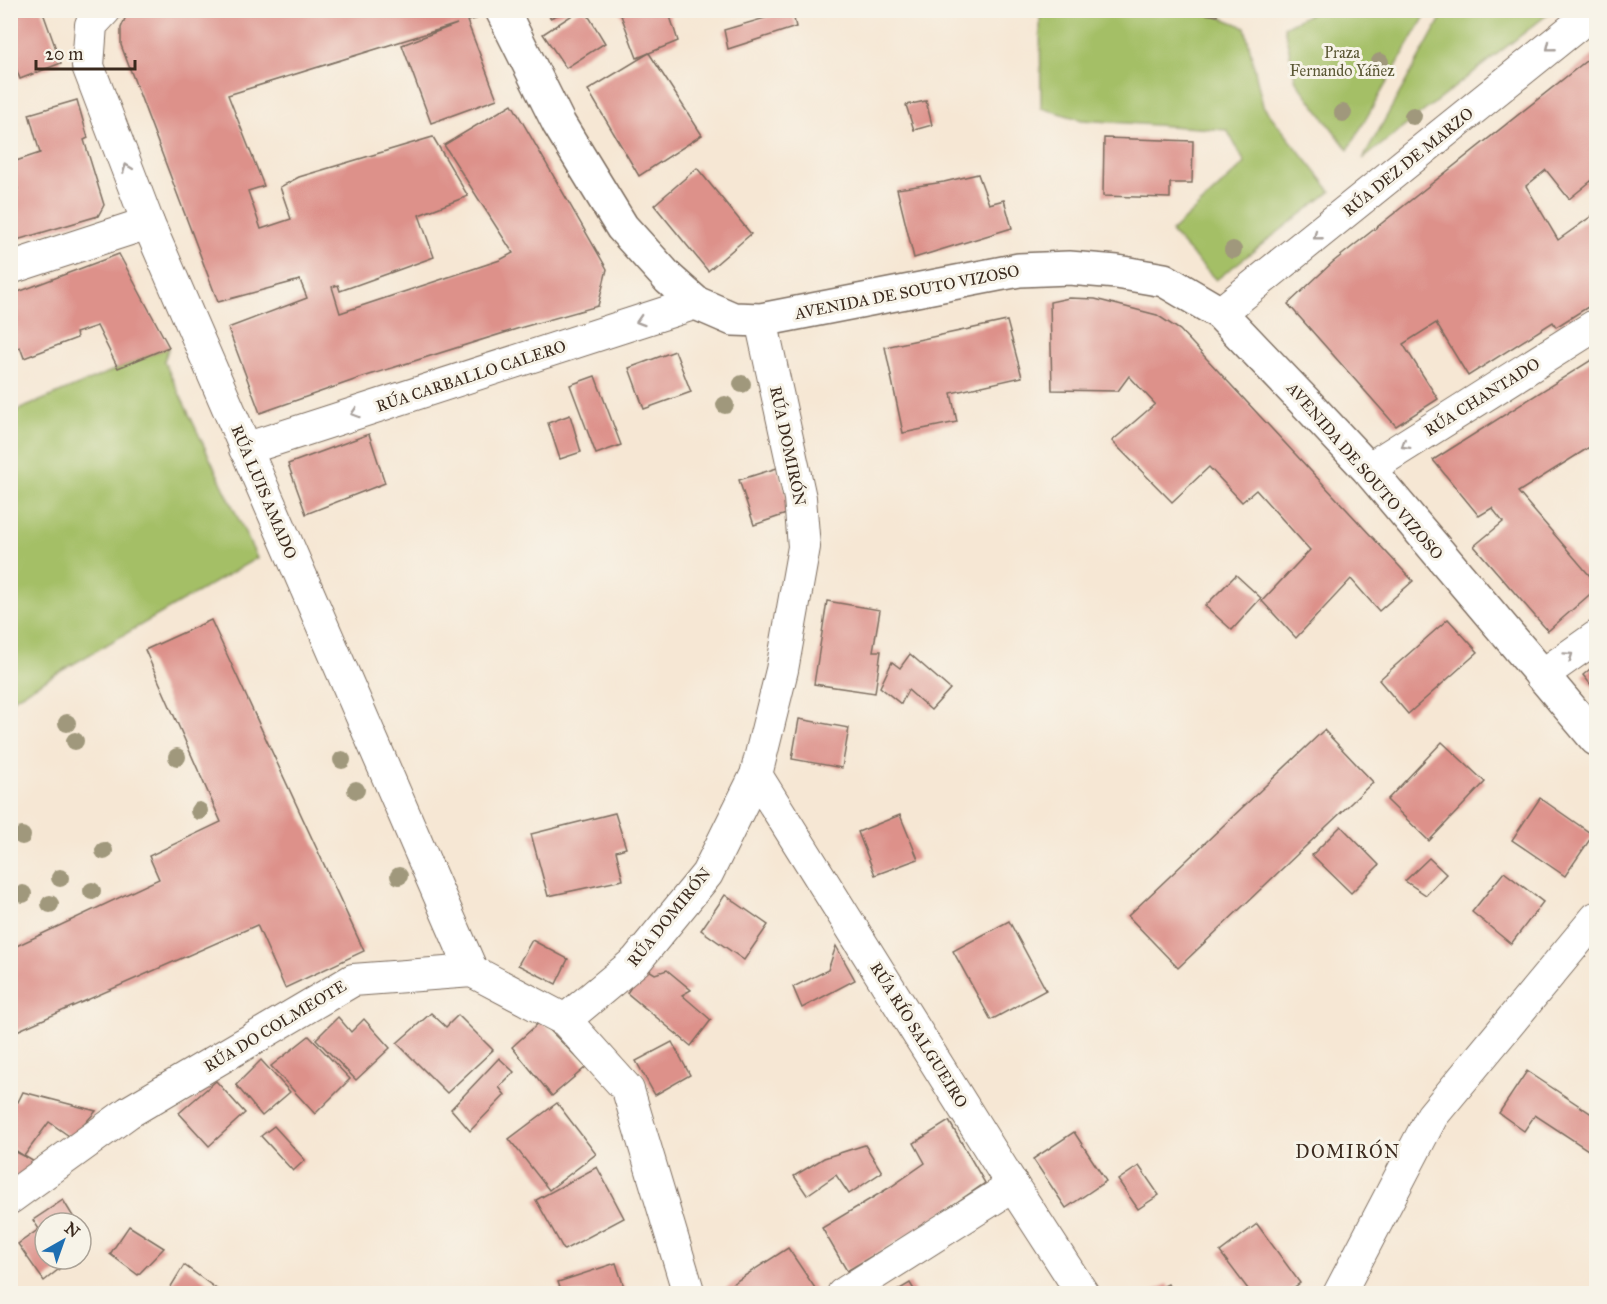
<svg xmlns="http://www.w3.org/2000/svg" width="1607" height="1304" viewBox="0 0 1607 1304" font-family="'IM FELL Great Primer',serif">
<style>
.green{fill:#a4bf66;stroke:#707442;stroke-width:1.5}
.building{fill:#dd918a}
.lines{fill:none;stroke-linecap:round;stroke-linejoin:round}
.minor-casing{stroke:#7c6c5e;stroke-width:34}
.tertiary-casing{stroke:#7c6c5e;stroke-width:36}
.minor{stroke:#fff;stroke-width:32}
.tertiary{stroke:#fff;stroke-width:33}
.tree{fill:#a0987c}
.oneway{stroke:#a79f9a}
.labels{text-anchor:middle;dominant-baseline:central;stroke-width:6;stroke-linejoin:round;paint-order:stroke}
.park-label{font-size:16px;fill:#5a5734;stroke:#f7f3e8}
.street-label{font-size:16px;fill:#3b2a1e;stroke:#f7f3e8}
.neighbourhood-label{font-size:18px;letter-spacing:1.5px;fill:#3b2a1e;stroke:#f7f3e8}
</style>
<rect width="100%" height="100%" fill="#f7f3e8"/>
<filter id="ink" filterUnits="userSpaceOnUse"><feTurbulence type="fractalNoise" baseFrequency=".0167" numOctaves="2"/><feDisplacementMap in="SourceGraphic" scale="12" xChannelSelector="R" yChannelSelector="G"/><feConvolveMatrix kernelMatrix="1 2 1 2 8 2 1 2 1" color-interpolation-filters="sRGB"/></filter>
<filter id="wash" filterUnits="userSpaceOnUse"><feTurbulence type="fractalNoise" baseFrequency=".008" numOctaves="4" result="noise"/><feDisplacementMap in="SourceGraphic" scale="24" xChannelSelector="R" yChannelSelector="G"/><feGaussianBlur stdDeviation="1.35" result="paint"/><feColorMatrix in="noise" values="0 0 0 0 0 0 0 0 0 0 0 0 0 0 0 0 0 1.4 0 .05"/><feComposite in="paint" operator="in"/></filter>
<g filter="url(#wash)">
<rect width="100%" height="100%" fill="#f6e7d4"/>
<g class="green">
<path d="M1317,10L1428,11L1348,150L1296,81L1284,27Z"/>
<path d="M1445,10L1552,11L1363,159L1445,11Z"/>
<path d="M1040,11H1184L1217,16L1245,27L1263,106L1331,191L1216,280L1171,232L1245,163L1227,130L1082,120L1041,108Z"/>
<path d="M169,347L164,361L257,558L11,700V413Z"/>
</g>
<g id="blocks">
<g class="building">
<path d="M10,10H42L61,63L20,79L10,52Z"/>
<path d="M133,10H472L476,19L467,21L497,99L431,123L402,45L457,24L228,95L264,186L248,191L261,229L291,219L280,187L299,177L433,137L468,196L419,215L434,257L340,291L338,285L332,287L340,313L500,260L513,253L444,145L512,104L607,269L598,306L523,327L360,378L260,413L228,328L307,298L300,280L218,302L121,45V28L127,14Z"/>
<path d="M547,10H568V11L550,18Z"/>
<path d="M580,10H585L605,43L566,68L543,34Z"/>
<path d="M619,10H668L678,41L637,58Z"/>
<path d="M792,10L796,27L728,49L724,30Z"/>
<path d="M1192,10H1217V16L1191,12Z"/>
<path d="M649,53L702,135L639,176L588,90Z"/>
<path d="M1596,53V177L1569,199L1546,170L1526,186L1558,240L1596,213V302L1556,327L1553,322L1468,376L1436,323L1403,344L1438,399L1396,426L1288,304L1333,262Z"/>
<path d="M77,100L88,138L84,140L104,205L98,216L10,242V192L18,189L10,163L40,153L29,114Z"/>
<path d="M926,101L932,125L914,130L906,105Z"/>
<path d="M1104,138L1193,141L1192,183H1170V198L1103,196Z"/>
<path d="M697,168L751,234L708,271L654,205Z"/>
<path d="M978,174L989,204L1004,200L1012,228L914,258L897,189L944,182Z"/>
<path d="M119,254L169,347L118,368L97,326L76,333L77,338L24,358L20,347L10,351V295Z"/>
<path d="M1069,298L1095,299L1157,315L1180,330L1413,581L1379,611L1351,579L1296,638L1262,601L1310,550L1256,490L1242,502L1209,467L1172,502L1112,441L1155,404L1129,376L1118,391L1052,390L1050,302Z"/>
<path d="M1007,321L1022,377L951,393L957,422L903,433L885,347Z"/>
<path d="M675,351L691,392L644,409L629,368Z"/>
<path d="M1596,357V443L1518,492L1596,583V589L1548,631L1474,546L1503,522L1492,508L1479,516L1433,460Z"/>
<path d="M595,376L621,445L596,454L570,385Z"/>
<path d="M570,415L581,452L560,459L548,423Z"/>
<path d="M369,434L385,483L306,514L288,464Z"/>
<path d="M777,468L792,512L754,525L739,480Z"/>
<path d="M1236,575L1261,598L1232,630L1205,606Z"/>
<path d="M827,601L880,610L873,651H881L875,693L814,684Z"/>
<path d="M1448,619L1478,652L1408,714L1379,680Z"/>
<path d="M211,620L364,951L285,988L257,925L10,1034V949L159,879L149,856L221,822L145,650Z"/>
<path d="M910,654L950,689L931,710L908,690L901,704L880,687L892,662L900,668Z"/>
<path d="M1596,664V691L1583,675Z"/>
<path d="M799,719L849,728L842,768L792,759Z"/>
<path d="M1324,730L1373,782L1178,968L1128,916Z"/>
<path d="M1442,742L1485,782L1429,841L1387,800Z"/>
<path d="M1540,798L1593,835L1565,876L1512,840Z"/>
<path d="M615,813L626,848L616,851L623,880L548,896L531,834Z"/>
<path d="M900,815L918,859L875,875L858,832Z"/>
<path d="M1341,826L1379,865L1351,893L1312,855Z"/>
<path d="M1429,858L1446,874L1426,895L1405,881Z"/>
<path d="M1504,872L1543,902L1511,944L1472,912Z"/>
<path d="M725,895L768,925L744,960L701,930Z"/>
<path d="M1009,921L1046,990L991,1020L953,951Z"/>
<path d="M532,940L568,959L556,984L518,965Z"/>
<path d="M836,946L855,980L802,1008L793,987L828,970Z"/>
<path d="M644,967L655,974L667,970L691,990L682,995L711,1020L691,1046L627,993Z"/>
<path d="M431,1013L446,1027L458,1015L493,1050L447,1093L397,1043Z"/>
<path d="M338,1017L351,1032L364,1019L390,1048L356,1080L316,1039Z"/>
<path d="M541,1021L586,1067L552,1096L512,1047Z"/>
<path d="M309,1036L350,1079L315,1114L271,1066Z"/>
<path d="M672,1042L690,1075L655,1095L636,1061Z"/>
<path d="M499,1058L514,1072L499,1087L505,1095L470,1131L451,1109Z"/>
<path d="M261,1060L290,1092L262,1116L236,1085Z"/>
<path d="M1527,1071L1596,1117V1144L1591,1152L1535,1115L1524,1131L1499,1113Z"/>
<path d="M216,1081L245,1113L209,1146L179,1113Z"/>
<path d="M23,1092L96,1111L72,1138L49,1122L24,1156L38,1164L10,1182V1149L24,1156L10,1147V1097L18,1102Z"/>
<path d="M557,1103L596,1154L549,1190L509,1139Z"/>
<path d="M949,1121L985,1183L919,1228L847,1271L822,1228L892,1186L925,1163L914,1143Z"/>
<path d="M274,1126L305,1160L293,1171L261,1136Z"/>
<path d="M1074,1132L1106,1181L1066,1208L1033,1159Z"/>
<path d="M865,1145L882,1172L849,1194L836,1175L807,1195L794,1176L824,1158Z"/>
<path d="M1139,1166L1159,1195L1138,1209L1118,1180Z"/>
<path d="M597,1167L624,1218L564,1250L536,1200Z"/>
<path d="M63,1200L77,1223H45V1259H60L64,1265L44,1281L18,1244L39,1229L33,1220Z"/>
<path d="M1257,1224L1300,1283L1286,1293H1251L1220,1252Z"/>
<path d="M129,1226L164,1248L138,1275L110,1254Z"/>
<path d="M788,1248L817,1291L814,1293H718Z"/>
<path d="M616,1263L626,1293H562L558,1282Z"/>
<path d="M184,1265L222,1293H167Z"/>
<path d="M910,1283L916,1293H893Z"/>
<path d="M1168,1284L1173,1293H1150Z"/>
</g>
</g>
</g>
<g filter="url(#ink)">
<use href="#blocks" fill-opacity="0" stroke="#7c6c5e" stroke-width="1.5"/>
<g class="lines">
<g class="minor-casing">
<g id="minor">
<path d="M105,10L91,25L88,66L148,223L472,971"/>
<path d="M10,268L148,223"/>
<path d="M1220,313L1596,10"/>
<path d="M245,449L696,303"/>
<path d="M1368,469L1596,325"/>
<path d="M1541,676L1596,637"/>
<path d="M756,775L1013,1186L1083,1294"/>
<path d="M565,1020L636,961L707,874L756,775L782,670L804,547L800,498L761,320"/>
<path d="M10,1198L129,1112L353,980L472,971L565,1020L628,1090L689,1294"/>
<path d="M843,1294L1013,1186"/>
<path d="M1339,1294L1432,1116L1596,918"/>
</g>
</g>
<g class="tertiary-casing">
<path id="tertiary" d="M502,10L559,124L622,227L669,279L696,303L733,319L761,320L1019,270L1069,268L1117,272L1164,280L1220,313L1307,404L1368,469L1596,739"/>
</g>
<use href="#minor" class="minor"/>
<use href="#tertiary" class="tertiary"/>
</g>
<g class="tree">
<circle cx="1380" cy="62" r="9"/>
<circle cx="1343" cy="113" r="9"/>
<circle cx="1413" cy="116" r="9"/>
<circle cx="1233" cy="250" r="9"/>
<circle cx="742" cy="384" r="9"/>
<circle cx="725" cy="405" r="9"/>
<circle cx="67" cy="723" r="9"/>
<circle cx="75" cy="741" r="9"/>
<circle cx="177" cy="757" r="9"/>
<circle cx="342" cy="760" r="9"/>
<circle cx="356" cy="790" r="9"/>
<circle cx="199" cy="811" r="9"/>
<circle cx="22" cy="836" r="9"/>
<circle cx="104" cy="851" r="9"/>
<circle cx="399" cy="876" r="9"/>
<circle cx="60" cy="878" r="9"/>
<circle cx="92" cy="891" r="9"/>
<circle cx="23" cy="894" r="9"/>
<circle cx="50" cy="904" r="9"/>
</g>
<defs><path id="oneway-chevron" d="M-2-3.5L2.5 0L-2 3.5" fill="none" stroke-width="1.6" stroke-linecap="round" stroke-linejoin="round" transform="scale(1.5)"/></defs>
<g class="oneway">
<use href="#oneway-chevron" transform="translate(1550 47) rotate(141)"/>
<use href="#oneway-chevron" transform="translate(127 168) rotate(-111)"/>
<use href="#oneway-chevron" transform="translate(1317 236) rotate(141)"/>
<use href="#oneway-chevron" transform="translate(640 321) rotate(162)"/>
<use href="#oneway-chevron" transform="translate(355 413) rotate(162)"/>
<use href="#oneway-chevron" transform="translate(1405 445) rotate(148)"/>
<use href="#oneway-chevron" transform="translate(1569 656) rotate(-35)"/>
</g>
</g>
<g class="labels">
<g class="park-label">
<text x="1342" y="52">Praza<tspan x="1342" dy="18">Fernando Yáñez</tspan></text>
</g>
<g class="street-label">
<text transform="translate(1408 162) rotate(-39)">RÚA DEZ DE MARZO</text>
<text transform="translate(907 292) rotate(-11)">AVENIDA DE SOUTO VIZOSO</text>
<text transform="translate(471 376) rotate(-18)">RÚA CARBALLO CALERO</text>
<text transform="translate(1482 397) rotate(-32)">RÚA CHANTADO</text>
<text transform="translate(788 446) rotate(78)">RÚA DOMIRÓN</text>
<text transform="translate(1365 471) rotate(49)">AVENIDA DE SOUTO VIZOSO</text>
<text transform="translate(264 492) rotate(67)">RÚA LUIS AMADO</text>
<text transform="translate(669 917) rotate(-51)">RÚA DOMIRÓN</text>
<text transform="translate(275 1026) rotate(-31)">RÚA DO COLMEOTE</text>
<text transform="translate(919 1035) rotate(58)">RÚA RÍO SALGUEIRO</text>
</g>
<g class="neighbourhood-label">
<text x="1348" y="1152">DOMIRÓN</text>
</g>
</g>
<rect width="1607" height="1304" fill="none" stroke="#f7f3e8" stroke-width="36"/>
<g transform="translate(63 1241) rotate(40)"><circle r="28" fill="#f7f3e8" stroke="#aca397" stroke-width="1.5"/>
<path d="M0-4.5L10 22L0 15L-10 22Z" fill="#1f6fb2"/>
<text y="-9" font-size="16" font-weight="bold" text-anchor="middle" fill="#3b2a1e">N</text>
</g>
<path d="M36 60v9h99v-9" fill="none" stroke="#3b2a1e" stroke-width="3"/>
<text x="45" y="60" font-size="18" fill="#3b2a1e" stroke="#f7f3e8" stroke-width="4.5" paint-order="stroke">20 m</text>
</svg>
